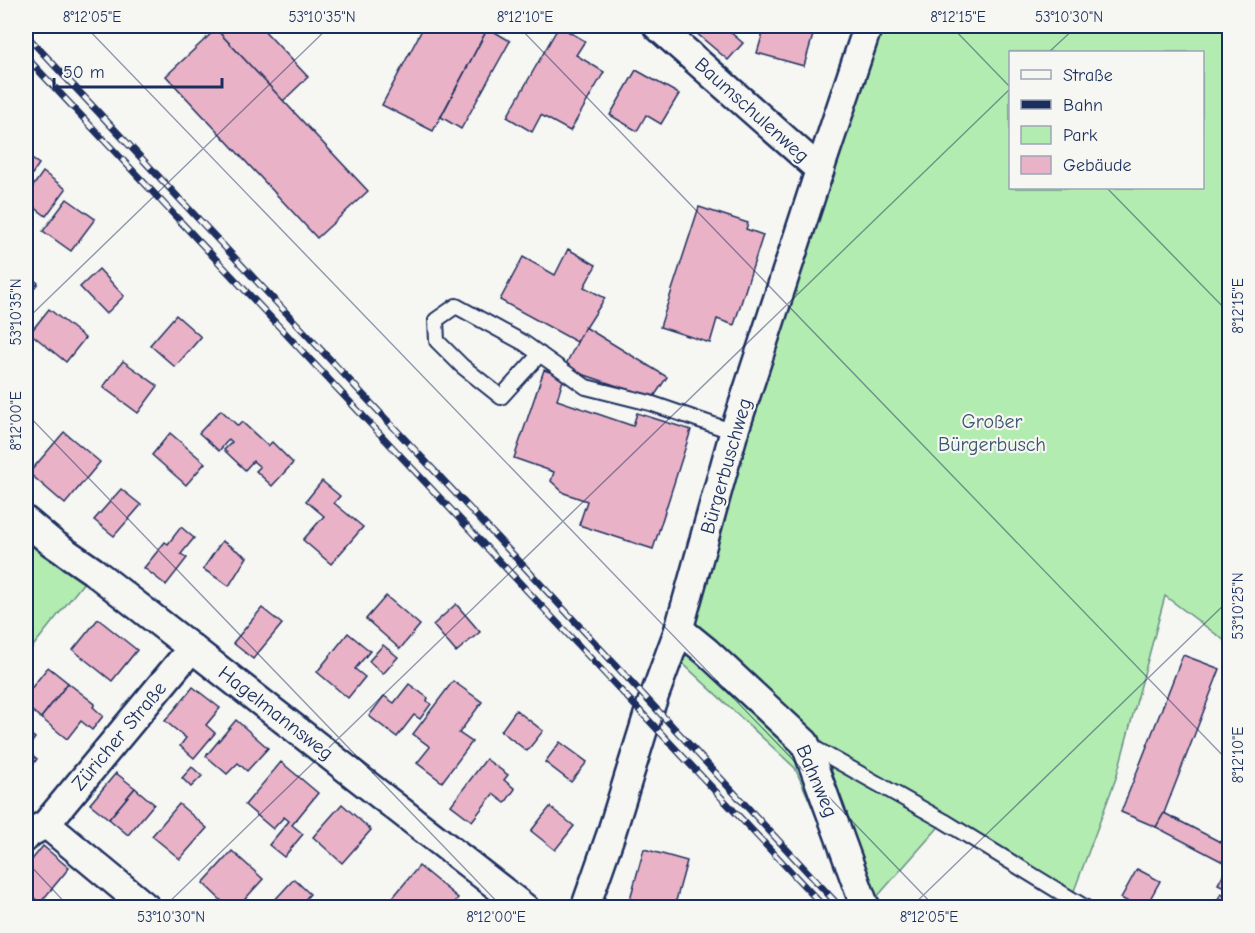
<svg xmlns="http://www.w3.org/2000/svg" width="1255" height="933" viewBox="0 0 1255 933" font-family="'Comic Neue',sans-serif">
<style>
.green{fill:#b3ecb0;stroke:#678e87;stroke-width:1.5;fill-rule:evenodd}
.building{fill:#eab2c7;stroke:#1b2f5e;stroke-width:1.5}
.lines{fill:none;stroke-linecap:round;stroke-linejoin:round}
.service-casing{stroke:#1b2f5e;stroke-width:18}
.minor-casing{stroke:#1b2f5e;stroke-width:32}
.service{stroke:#f6f6f2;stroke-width:14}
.minor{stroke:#f6f6f2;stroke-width:27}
.rail-casing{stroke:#1b2f5e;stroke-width:7}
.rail{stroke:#f6f6f2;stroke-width:4.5;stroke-dasharray:14;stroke-linecap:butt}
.ticks{fill:none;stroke:#1b2f5e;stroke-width:1.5;stroke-opacity:0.45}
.labels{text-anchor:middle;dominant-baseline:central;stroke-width:4.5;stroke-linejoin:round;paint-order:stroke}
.street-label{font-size:20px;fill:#1b2f5e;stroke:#f6f6f2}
.park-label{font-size:20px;fill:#39556e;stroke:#f6f6f2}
.neatline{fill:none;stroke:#1b2f5e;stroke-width:2}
.ticks-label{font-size:15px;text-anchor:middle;fill:#1b2f5e}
</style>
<rect width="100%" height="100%" fill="#f6f6f2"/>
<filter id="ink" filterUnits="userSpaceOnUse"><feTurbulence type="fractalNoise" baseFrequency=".0167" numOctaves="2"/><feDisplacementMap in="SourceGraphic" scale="12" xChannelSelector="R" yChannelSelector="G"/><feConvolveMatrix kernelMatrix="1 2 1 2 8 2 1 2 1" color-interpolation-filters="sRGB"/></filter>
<g filter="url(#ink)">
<g class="green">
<path d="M873,26H1229V644L1165,596L1116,778L1071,899L944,821L868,907H856L795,768L678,659ZM1010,52H1202V188H1010Z"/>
<path d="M26,520L93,571L26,655Z"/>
</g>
<g class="building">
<path d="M220,26H260L308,77L283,101L216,29Z"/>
<path d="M424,26H489L433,131L382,105Z"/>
<path d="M559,26L585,41L576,55L604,72L570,131L541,115L532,132L507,117Z"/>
<path d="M688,26H723L743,43L728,60Z"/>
<path d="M765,26H807L815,28L804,66L757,53Z"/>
<path d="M488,28L510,41L461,129L441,117Z"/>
<path d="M216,29L368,191L317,238L166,76Z"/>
<path d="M636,70L679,94L661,124L646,115L637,131L610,115Z"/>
<path d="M26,155L39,164L26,183Z"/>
<path d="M43,172L66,189L46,216L26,201V196Z"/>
<path d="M67,199L95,219L71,251L43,231Z"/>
<path d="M699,207L748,223L746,229L763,235L734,325L717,319L710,343L660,327Z"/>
<path d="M568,249L596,265L584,287L605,298L577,342L500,300L523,257L555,275Z"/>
<path d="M99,269L124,296L106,314L80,287Z"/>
<path d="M26,273L38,283L26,298Z"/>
<path d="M49,309L85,338L66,362L30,333Z"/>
<path d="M176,315L201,337L175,367L150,345Z"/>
<path d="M585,327L667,377L653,398L564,368Z"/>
<path d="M123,361L158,386L138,413L103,387Z"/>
<path d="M544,370L564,377L557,400L633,426L637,413L691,430L653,549L579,525L587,501L564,493L551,481L554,472L514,458Z"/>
<path d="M221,410L238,426L242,422L268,446L272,442L293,463L272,486L256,471L260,467L253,461L245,470L224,450L232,442L229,439L219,451L199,433Z"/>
<path d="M64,432L100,462L65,504L29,473Z"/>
<path d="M170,433L205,463L186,485L152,455Z"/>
<path d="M322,481L340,496L334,503L363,527L331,564L303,540L324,516L306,501Z"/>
<path d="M121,489L141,505L114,536L94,520Z"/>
<path d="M181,527L194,538L181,554L187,558L166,585L144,568L165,542L168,544Z"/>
<path d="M222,541L247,557L229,586L203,569Z"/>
<path d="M386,596L420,625L400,649L366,619Z"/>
<path d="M456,604L480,632L456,652L433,625Z"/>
<path d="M262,608L282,624L253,659L233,643Z"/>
<path d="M98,619L137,650L112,681L73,650Z"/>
<path d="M348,633L370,651L355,669L365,677L348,698L317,672Z"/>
<path d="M383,645L398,657L383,674L369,661Z"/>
<path d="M1183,655L1220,669L1164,813L1156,827L1121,812Z"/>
<path d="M48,667L68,683L41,718L26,706V695Z"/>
<path d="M453,681L482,702L459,733L472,742L442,782L417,763L430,747L413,734Z"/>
<path d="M68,683L95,704L93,707L103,716L92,730L81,721L67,739L41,718Z"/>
<path d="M409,684L428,698L427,701L431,704L420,719L414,715L397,737L369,716L384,696L394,703Z"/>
<path d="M193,687L220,708L206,725L215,733L194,758L180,746L186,738L165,721Z"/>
<path d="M516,710L543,731L527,751L501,731Z"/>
<path d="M236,720L268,748L247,771L238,763L227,774L206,756Z"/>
<path d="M26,731L35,738L26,750L37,759L26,774Z"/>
<path d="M560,742L587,762L571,782L545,762Z"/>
<path d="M486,759L508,775L504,780L515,789L505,803L493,794L472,821L451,805Z"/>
<path d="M281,762L318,793L292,825L303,834L284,857L269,845L289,821L284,817L273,829L245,805Z"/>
<path d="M192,767L202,776L191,787L182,778Z"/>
<path d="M116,773L135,788L109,819L90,804Z"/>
<path d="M135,788L154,804L128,835L109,819Z"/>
<path d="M179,804L207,828L180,859L152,836Z"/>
<path d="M342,804L371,830L342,863L313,837Z"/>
<path d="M550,807L574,826L555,850L531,831Z"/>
<path d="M1164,813L1230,847V850L1223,862L1156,827Z"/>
<path d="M43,846L69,868L40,903L26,891V867Z"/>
<path d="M644,849L687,861L674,908H662L630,899Z"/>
<path d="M232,851L263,879L237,908H229L203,883Z"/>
<path d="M1229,864H1230V890L1218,884Z"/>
<path d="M419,866L458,898L451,908H437L429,901L424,908H395L389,902Z"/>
<path d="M1137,869L1160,881L1145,908H1139L1121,898Z"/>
<path d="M294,879L310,894L297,908H277L272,903Z"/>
<path d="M1221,894L1230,899V908L1213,907Z"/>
</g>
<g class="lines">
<g class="service-casing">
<g id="service">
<path d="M540,354L501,397L462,366L437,341L436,320L456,306L524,343L586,387L650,403L734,432"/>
<path d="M807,744L944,821L1086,908"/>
</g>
</g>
<g class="minor-casing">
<g id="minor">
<path d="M657,26L820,170"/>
<path d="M26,521L51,542L93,571L525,908"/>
<path d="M679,629L706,651L805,743L864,904L867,908"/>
<path d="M46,824L147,908"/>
<path d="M26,837L28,834L46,824L192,648"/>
<path d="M585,908L611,834L651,705L679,629L734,432L817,178L868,26"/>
</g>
</g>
<use href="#service" class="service"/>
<use href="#minor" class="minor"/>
<g class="rail-casing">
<g id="rail">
<path d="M26,35L518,560L841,908"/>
<path d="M26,57L825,908"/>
</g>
</g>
<use href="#rail" class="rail"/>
</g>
</g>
<path class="ticks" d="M85,26L936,908M518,26L1230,763M951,26L1010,87M1049,52L1077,26M1107,188L1230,314M26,320L330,26M26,413L503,908M26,861L70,908M163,908L1010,89M910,908L1230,599"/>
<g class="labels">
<g class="street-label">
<text transform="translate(752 110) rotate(42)">Baumschulenweg</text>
<text transform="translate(726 466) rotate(-74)">Bürgerbuschweg</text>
<text transform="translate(276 713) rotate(38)">Hagelmannsweg</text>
<text transform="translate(119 736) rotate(-50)">Züricher Straße</text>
<text transform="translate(817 781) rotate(67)">Bahnweg</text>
</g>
<g class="park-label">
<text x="992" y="421">Großer<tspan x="992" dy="23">Bürgerbusch</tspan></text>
</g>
</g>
<rect width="1255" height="933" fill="none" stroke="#f6f6f2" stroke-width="66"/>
<rect x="1009" y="51" width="195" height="138" fill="#f6f6f2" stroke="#9ea6b7" stroke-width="1.5"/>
<rect x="1021" y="70" width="30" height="9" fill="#f6f6f2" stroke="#9ea6b7" stroke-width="1.5"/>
<text x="1063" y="81" font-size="18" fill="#1b2f5e">Straße</text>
<rect x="1021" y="100" width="30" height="9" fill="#1b2f5e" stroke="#9ea6b7" stroke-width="1.5"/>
<text x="1063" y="111" font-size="18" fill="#1b2f5e">Bahn</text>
<rect x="1021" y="126" width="30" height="18" fill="#b3ecb0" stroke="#9ea6b7" stroke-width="1.5"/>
<text x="1063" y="141" font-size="18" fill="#1b2f5e">Park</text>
<rect x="1021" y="156" width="30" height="18" fill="#eab2c7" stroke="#9ea6b7" stroke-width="1.5"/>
<text x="1063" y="171" font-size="18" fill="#1b2f5e">Gebäude</text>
<path d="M54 78v9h168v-9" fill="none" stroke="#1b2f5e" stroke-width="3"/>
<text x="63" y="78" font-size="18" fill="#1b2f5e" stroke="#f6f6f2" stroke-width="4.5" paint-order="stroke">50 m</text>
<rect x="33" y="33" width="1189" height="867" class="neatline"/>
<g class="ticks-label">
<text x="92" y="22">8°12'05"E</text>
<text x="322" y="22">53°10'35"N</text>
<text x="525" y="22">8°12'10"E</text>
<text x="958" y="22">8°12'15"E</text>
<text x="1069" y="22">53°10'30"N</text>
<text transform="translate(1238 306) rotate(-90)" y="5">8°12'15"E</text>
<text transform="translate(16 312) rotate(-90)" y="5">53°10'35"N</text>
<text transform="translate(16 421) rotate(-90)" y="5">8°12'00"E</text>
<text transform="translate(1238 606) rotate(-90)" y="5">53°10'25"N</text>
<text transform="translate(1238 755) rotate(-90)" y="5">8°12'10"E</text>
<text x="171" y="922">53°10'30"N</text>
<text x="496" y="922">8°12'00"E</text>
<text x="929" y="922">8°12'05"E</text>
</g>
</svg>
